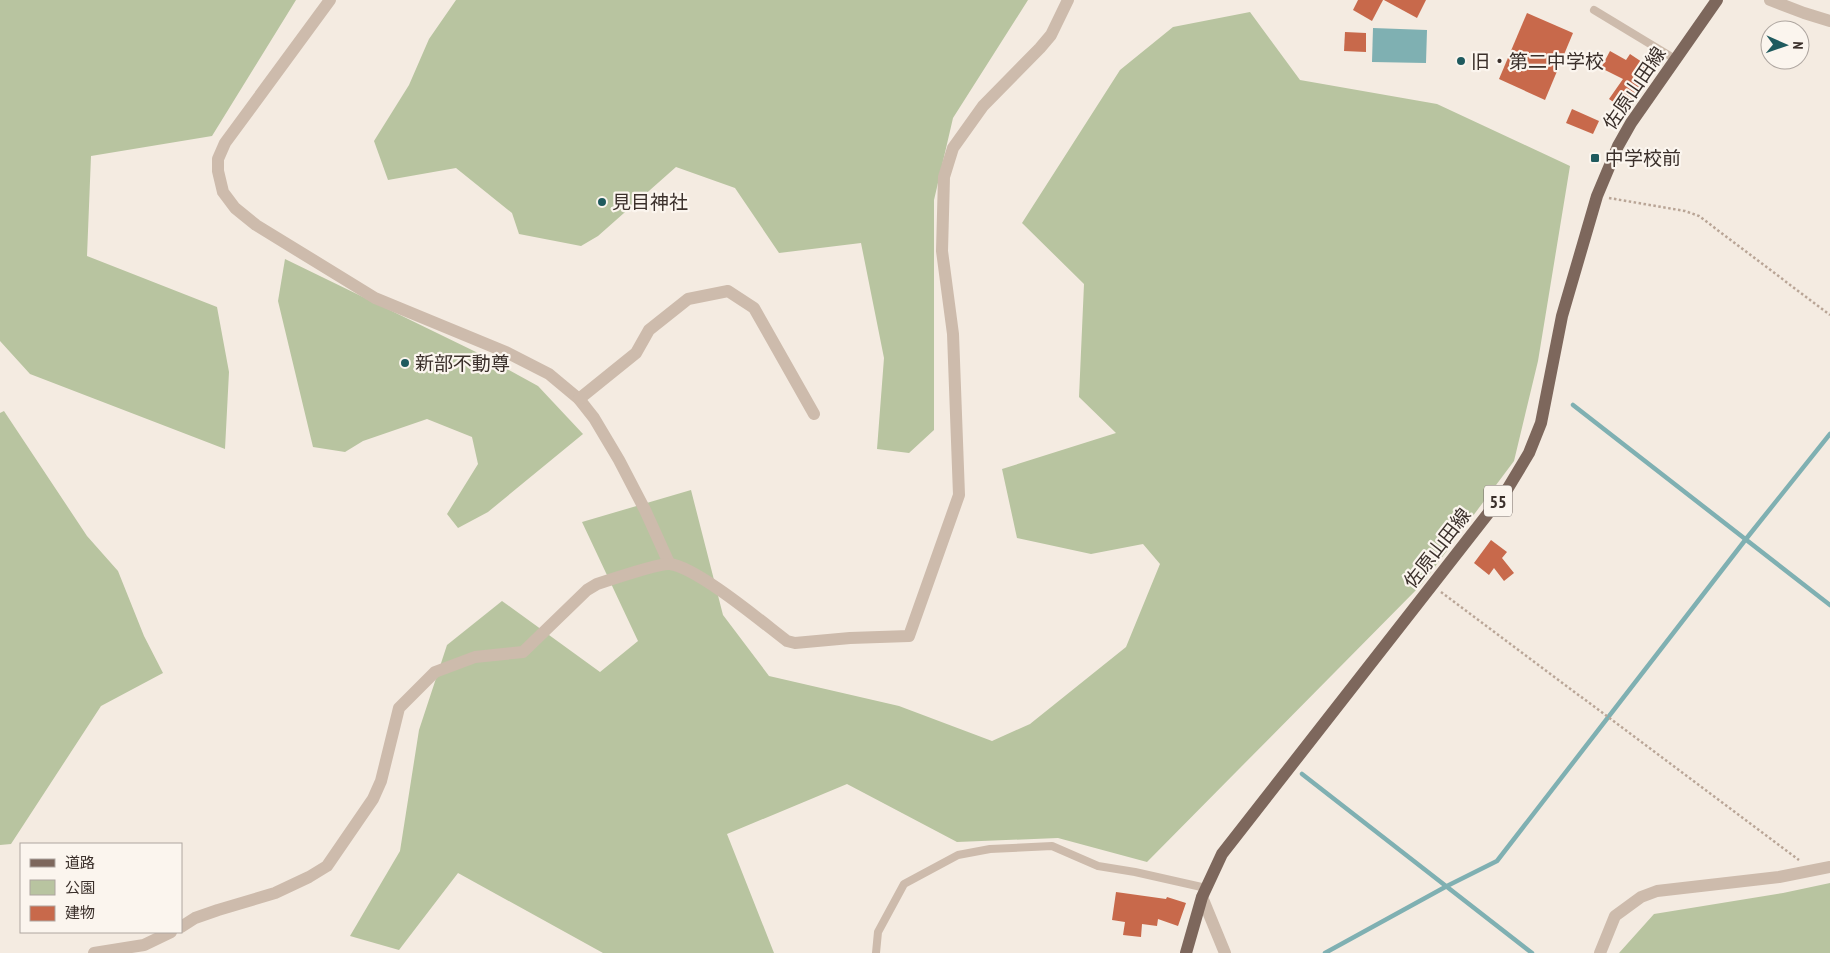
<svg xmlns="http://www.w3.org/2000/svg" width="1830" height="953" viewBox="0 0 1830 953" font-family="'PT Sans Narrow','Noto Sans JP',sans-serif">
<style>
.green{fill:#b8c4a0}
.water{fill:#7fb0b2}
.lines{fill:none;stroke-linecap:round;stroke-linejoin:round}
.stream{stroke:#7fb0b2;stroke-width:4.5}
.building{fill:#c8694b}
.path{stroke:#b9a596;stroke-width:2.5;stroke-dasharray:2.5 2.5;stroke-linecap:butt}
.lane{stroke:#cdbbac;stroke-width:8}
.street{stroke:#cdbbac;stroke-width:12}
.primary{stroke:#7d675c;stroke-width:12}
.poi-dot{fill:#1f5a5e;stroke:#fbf5ee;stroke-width:2}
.labels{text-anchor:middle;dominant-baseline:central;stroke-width:4.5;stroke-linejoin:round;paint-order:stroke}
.shield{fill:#fbf5ee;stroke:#756b66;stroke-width:1}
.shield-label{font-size:18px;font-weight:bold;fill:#3b302b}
.poi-label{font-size:19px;fill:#3b302b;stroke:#fbf5ee;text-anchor:start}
.street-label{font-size:19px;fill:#3b302b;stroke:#fbf5ee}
</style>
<rect width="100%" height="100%" fill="#f4ebe1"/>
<g class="green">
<path d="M0,0H296L212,136L91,156L87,256L217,307L229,372L225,449L30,374L0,341Z"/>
<path d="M456,0H1028L953,118L934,200V430L909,453L877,449L884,358L861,243L779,253L735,188L676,167L598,236L581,246L519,234L512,213L456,168L388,180L374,141L409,85L429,39Z"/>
<path d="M1250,12L1300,80L1437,104L1570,166L1538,361L1514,461L1422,584L1147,862L1058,838L957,842L847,784L727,834L774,953H603L458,873L399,950L350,936L400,851L419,730L447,645L502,601L600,672L638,641L582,522L691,490L723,615L769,676L899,706L992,741L1030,724L1126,647L1160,564L1143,544L1091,554L1017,538L1002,469L1116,433L1079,397L1084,284L1022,223L1120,70L1173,27Z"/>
<path d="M285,259L476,352L538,386L583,434L488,512L458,528L447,514L478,464L472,437L427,419L363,441L345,452L313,447L278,301Z"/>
<path d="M4,411L87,536L118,571L144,636L163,673L101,706L11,844L0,845V413Z"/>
<path d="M1830,883V953H1619L1654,914L1783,893Z"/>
</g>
<path class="water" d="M1373,28L1427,30L1426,63L1372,62Z"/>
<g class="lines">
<g class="stream">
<path d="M1573,405L1830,605"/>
<path d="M1302,774L1532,953"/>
<path d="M1325,953L1447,886L1497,861L1746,539L1830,434"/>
</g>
</g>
<g class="building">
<path d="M1358,0H1383L1372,21L1353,10Z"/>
<path d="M1384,0H1426L1417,18Z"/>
<path d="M1527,13L1573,33L1545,100L1499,79Z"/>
<path d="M1345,32L1366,33V52L1344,51Z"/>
<path d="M1610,51L1626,60L1630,54L1648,66L1636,84L1643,88L1627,111L1609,99L1623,79L1601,68Z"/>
<path d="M1572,109L1599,121L1593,134L1566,123Z"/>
<path d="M1491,540L1507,552L1502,558L1514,573L1504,581L1494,568L1489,575L1474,563Z"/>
<path d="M1116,892L1166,899L1167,897L1186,903L1178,926L1158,919L1157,926L1142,924L1141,937L1123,935L1125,922L1112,920Z"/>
</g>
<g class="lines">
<g class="path">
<path d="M1609,198L1685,211L1699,216L1830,315"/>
<path d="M1441,592L1799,860"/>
</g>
<g class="lane">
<path d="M1594,10L1675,59"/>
<path d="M876,953L878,932L904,884L958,855L990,849L1052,846L1098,866L1135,872L1206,888"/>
</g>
<g class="street">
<path d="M330,0L225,143L218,159V171L223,192L235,208L256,225L375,298L508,353L549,374L579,399L594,418L619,460L645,510L669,563"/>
<path d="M1770,0L1804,13L1830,21"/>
<path d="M579,399L636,353L649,330L688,299L728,291L754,308L814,414"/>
<path d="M1202,897L1225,953"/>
<path d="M181,927L195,918L218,910L275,893L309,877L327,866L373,799L381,781L399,708L435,672L475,657L523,652L587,590L597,584C609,580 661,563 670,564C698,568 762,622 787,641L795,643L850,638L909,636L959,495L953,334L942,251L944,177L953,148L983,106L1040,48L1051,35L1068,0"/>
<path d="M94,953L144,945L171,932"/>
<path d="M1600,953L1615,916L1641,897L1657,891L1779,877L1830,867"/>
</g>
<path class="primary" d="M1186,953L1202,897L1222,854L1508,488L1529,453L1541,423L1562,316L1597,196L1618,146L1631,123L1717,0"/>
</g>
<g class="poi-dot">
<circle cx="1461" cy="61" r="5"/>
<rect x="1590" y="153" width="10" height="10" rx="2.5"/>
<circle cx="602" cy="202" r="5"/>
<circle cx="405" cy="363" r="5"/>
</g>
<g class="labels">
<rect class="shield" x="1484" y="485.5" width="28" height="31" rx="4"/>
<g class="shield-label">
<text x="1498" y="501">55</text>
</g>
<g class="poi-label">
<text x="1471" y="61">旧・第二中学校</text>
<text x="1605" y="158">中学校前</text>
<text x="612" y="202">見目神社</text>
<text x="415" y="363">新部不動尊</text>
</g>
<g class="street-label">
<text transform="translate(1634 88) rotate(-56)">佐原山田線</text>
<text transform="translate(1437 548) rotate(-52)">佐原山田線</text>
</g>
</g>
<rect x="20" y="843" width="162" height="90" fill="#fbf5ee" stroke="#aea6a0"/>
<rect x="30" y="859" width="25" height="8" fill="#7d675c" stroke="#aea6a0"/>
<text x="65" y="868" font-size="15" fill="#3b302b">道路</text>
<rect x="30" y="880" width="25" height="15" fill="#b8c4a0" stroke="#aea6a0"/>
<text x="65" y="893" font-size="15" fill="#3b302b">公園</text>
<rect x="30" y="906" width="25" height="15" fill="#c8694b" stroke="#aea6a0"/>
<text x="65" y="918" font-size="15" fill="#3b302b">建物</text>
<g transform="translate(1785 45) rotate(92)"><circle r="24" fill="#fbf5ee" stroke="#aea6a0"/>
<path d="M0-4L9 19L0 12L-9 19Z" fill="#1f5a5e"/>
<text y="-8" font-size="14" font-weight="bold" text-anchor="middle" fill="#3b302b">N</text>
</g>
</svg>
